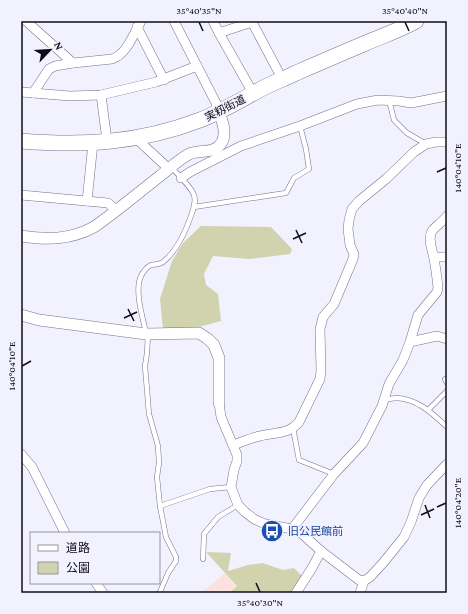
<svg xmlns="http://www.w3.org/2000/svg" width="468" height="614" viewBox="0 0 468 614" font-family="'Crimson Pro','Noto Sans JP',serif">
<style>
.education{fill:#fce2de}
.green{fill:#d0d3ad}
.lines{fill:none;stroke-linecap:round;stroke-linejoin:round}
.service-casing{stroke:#75708f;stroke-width:5.5}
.minor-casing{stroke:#75708f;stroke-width:10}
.tertiary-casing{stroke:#75708f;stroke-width:12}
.primary-casing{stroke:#75708f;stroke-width:16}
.service{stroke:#fff;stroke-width:4.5}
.minor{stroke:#fff;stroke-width:9}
.tertiary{stroke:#fff;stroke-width:11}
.primary{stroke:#fff;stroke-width:15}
.ticks{fill:none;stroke:#0e0c17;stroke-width:1.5}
.labels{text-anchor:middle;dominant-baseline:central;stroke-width:3.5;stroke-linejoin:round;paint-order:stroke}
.street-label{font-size:11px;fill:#0e0c17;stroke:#f2f1fe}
.transit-label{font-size:11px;fill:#164399;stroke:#f2f1fe;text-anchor:start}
.neatline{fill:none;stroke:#0e0c17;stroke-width:1.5}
.ticks-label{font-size:10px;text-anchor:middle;fill:#0e0c17}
</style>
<rect width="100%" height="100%" fill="#f2f1fe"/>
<path class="education" d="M225,573L236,586L229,593H201Z"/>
<g class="green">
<path d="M201,226L271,227L292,249L290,254L249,259L213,256L204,274L206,285L218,294L221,321L195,328L163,329L160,299L172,261L183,243Z"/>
<path d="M206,552L231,553L228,571L248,565L263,563L283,570L294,568L302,576L294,590L289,593H229L237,586Z"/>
</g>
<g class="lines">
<g class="service-casing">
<g id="service">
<path d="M389,100L394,120L407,133L426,144"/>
<path d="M194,207L286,193L294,178L309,169L306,149L300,126"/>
<path d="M146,333C143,318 134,291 141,276C143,272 147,267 151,265C155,264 159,265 163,262C178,250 186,231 192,213C194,207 196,201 194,195C192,189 177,173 171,167"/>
<path d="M148,334L147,353L145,366L149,414L158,446L159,463L157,477L160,506L166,537L176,557V561L168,573L160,592L159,593"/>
<path d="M445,379L447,383"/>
<path d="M385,400C389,399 393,398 397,398C418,399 433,414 447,427"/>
<path d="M428,410L447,391"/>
<path d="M293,428L299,460L334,474"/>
<path d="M160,506L210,489L231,487"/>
<path d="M203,559L204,534L218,517L238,505"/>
</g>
</g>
<g class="minor-casing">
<g id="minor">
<path d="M26,21L73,63"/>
<path d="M174,21L216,103L219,112"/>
<path d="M213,21L219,33L249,86"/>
<path d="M137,27L164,80"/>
<path d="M219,33L252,22L278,71"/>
<path d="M21,92L70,96L101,95L156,82L197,66"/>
<path d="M33,93L49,69L55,66L73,63L112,59C127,54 133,35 141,21"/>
<path d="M101,95L106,133"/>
<path d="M137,138L141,143L169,169"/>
<path d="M181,178L190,172L241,146L300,126L357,104L378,100L399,101L411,103L447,96"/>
<path d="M21,195L108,203L116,210"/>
<path d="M87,201L93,143"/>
<path d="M434,257H447"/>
<path d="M410,342L418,315L437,292L438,288C437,278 436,269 434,259C433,251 427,240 432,231C434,228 443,221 447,216"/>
<path d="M219,403L221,417L237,455V461L234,470L231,487L238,505L245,512L254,519L265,524L292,529L300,532L321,551L359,580L364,581L370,577L383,563L404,537L411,522L419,498L427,485L447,464"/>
<path d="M233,445C242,442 251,438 260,436C275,432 288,435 299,422L320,379L321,371L320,329L323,317L334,304L353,259L354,254L350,245L348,229L349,220L352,209L359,201L386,179L414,152L426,144L436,142H447"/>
<path d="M21,454L32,467L65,533"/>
<path d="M292,529L334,474L363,443L382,406L389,384L403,360L410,342L437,336L447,339"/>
<path d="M96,583L103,593"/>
<path d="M296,593L312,568L321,551"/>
<path d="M360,593L364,581"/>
</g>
</g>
<g class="tertiary-casing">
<g id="tertiary">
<path d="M21,236C47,240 70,240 94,227C117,211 138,193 160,176C169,169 178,160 189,154C200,149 215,155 222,142C227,132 222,121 219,112"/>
<path d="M21,315L39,320L146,334L199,333L208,339L214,345L219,358V403"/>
</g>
</g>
<g class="primary-casing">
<path id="primary" d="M21,141C84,146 140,143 200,120C223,111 244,98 265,87C275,82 286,78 296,73C319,63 342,53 366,43C382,36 400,30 416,21"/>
</g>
<use href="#service" class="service"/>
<use href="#minor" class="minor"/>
<use href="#tertiary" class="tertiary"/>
<use href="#primary" class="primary"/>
</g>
<path class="ticks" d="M199,22L203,31M405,22L409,31M437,172L446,168M296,230L302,243M293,239L306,233M128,309L134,321M124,318L137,312M22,366L31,361M425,505L430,518M437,507L446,503M421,515L434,509M256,583L260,592"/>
<defs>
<g id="bus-disc" transform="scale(1.15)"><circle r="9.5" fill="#1a4fb4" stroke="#f2f1fe"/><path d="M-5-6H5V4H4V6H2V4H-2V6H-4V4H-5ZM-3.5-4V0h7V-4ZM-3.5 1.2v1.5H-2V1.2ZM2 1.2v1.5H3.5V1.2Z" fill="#fff"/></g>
</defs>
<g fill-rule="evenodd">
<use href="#bus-disc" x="272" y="531"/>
</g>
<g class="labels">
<g class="street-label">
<text transform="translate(225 108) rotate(-27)">実籾街道</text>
</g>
<g class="transit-label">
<text x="288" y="531">旧公民館前</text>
</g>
</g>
<rect width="468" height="614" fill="none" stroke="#f2f1fe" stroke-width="44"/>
<rect x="30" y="532" width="130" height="52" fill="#f2f1fe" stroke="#9795a2"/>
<rect x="38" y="545" width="20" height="6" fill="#ffffff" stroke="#9795a2"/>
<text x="66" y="552" font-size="12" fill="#0e0c17">道路</text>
<rect x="38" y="562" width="20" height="12" fill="#d0d3ad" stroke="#9795a2"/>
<text x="66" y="572" font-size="12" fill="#0e0c17">公園</text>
<g transform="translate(50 50) rotate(65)" stroke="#f2f1fe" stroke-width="3" paint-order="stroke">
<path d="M0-3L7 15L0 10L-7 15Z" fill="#0e0c17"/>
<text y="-6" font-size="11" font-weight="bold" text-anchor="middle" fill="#0e0c17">N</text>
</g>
<rect x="22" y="22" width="424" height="570" class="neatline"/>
<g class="ticks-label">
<text x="199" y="14">35°40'35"N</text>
<text x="405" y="14">35°40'40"N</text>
<text transform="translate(457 168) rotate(-90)" y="4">140°04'10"E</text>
<text transform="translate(11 366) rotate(-90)" y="4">140°04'10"E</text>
<text transform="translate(457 503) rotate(-90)" y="4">140°04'20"E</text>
<text x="260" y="606">35°40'30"N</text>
</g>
</svg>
